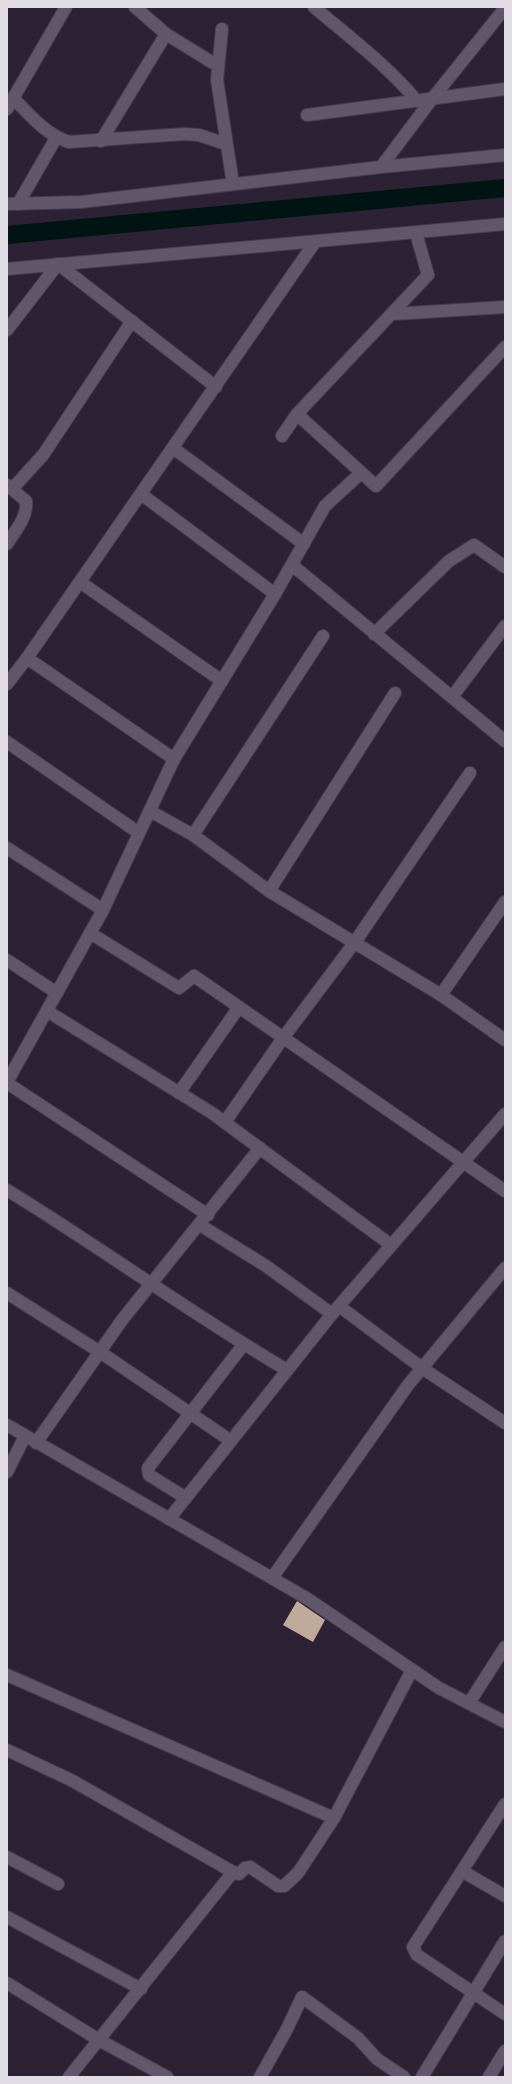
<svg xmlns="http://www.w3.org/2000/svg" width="512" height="2084" viewBox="0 0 512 2084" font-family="'Roboto Serif',serif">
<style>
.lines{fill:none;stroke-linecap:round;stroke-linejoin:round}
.canal{stroke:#001414;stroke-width:18}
.building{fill:#c0ab9a}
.minor-casing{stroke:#453e4c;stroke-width:14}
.minor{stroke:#61576b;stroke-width:12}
</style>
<rect width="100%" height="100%" fill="#2c2234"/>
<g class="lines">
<path class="canal" d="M7,235L505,188"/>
</g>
<path class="building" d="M297,1601L325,1620L313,1642L283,1625Z"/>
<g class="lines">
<g class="minor-casing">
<g id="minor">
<path d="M135,7L166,34L218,66"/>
<path d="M314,7C349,37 387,65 417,101"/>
<path d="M222,29L217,80L233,184"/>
<path d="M13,98C30,115 45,134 69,142L184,134L199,135L226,144"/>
<path d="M7,109L66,7"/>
<path d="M307,115L505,89"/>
<path d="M101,141L166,34"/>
<path d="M381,167L432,99L505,8"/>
<path d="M7,204L81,202L381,167L505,155"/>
<path d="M18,204L56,138"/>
<path d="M7,269L505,224"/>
<path d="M393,314L505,307"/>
<path d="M7,330L58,264L216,387"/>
<path d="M297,414L376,486L505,347"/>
<path d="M282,436L297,414L428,275L416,233"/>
<path d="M173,448L304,544"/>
<path d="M7,485L26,501C28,517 15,531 7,544"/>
<path d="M12,489L43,455L132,321"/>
<path d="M141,494L275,594"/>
<path d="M292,565L505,741"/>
<path d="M80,582L222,681"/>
<path d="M374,634L449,561L474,545L505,567"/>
<path d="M7,684L27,658"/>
<path d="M452,697L505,626"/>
<path d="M7,742L139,833"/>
<path d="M174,759L27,658L315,242"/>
<path d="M150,811L193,835L269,891L441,995L505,1040"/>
<path d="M193,835L323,636"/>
<path d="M7,848L103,910"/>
<path d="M269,891L395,693"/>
<path d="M90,933L179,988L194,976L505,1191"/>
<path d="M7,960L57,993"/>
<path d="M441,995L505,902"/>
<path d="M47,1011L212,1113L391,1245"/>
<path d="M7,1082L103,910L174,759L275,594L325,506L361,473"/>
<path d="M7,1083L208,1215"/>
<path d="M179,1093L239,1007"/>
<path d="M225,1122L283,1038L355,942L470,773"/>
<path d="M7,1190C102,1248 191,1314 287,1370"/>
<path d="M200,1225L266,1266L332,1314"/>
<path d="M7,1293L100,1352L231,1441"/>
<path d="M339,1306L422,1368L505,1423"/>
<path d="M7,1425L308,1599L439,1688L505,1722"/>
<path d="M36,1443L122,1320L260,1148"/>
<path d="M7,1472L25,1436"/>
<path d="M186,1498L149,1475L148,1468L244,1344"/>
<path d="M169,1519L332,1314L505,1114"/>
<path d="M272,1578L408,1385L505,1268"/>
<path d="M7,1675L334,1818"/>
<path d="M469,1703L505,1647"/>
<path d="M7,1750L71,1780L233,1872L69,2077"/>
<path d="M505,1804L413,1947L417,1955L505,2014"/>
<path d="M7,1857L58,1884"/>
<path d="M462,1871L505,1896"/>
<path d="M233,1872L239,1874L245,1868L250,1867L278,1886H284L298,1873L334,1818L412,1670"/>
<path d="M7,1917L141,1989"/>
<path d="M7,1983L99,2040L167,2077"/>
<path d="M260,2077L287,2029L302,1997L358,2038L377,2059L404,2077"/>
<path d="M422,2077L505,1941"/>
<path d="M489,2077L505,2051"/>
</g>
</g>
<use href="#minor" class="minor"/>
</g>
<rect width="512" height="2084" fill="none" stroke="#e2dce7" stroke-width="16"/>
</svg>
